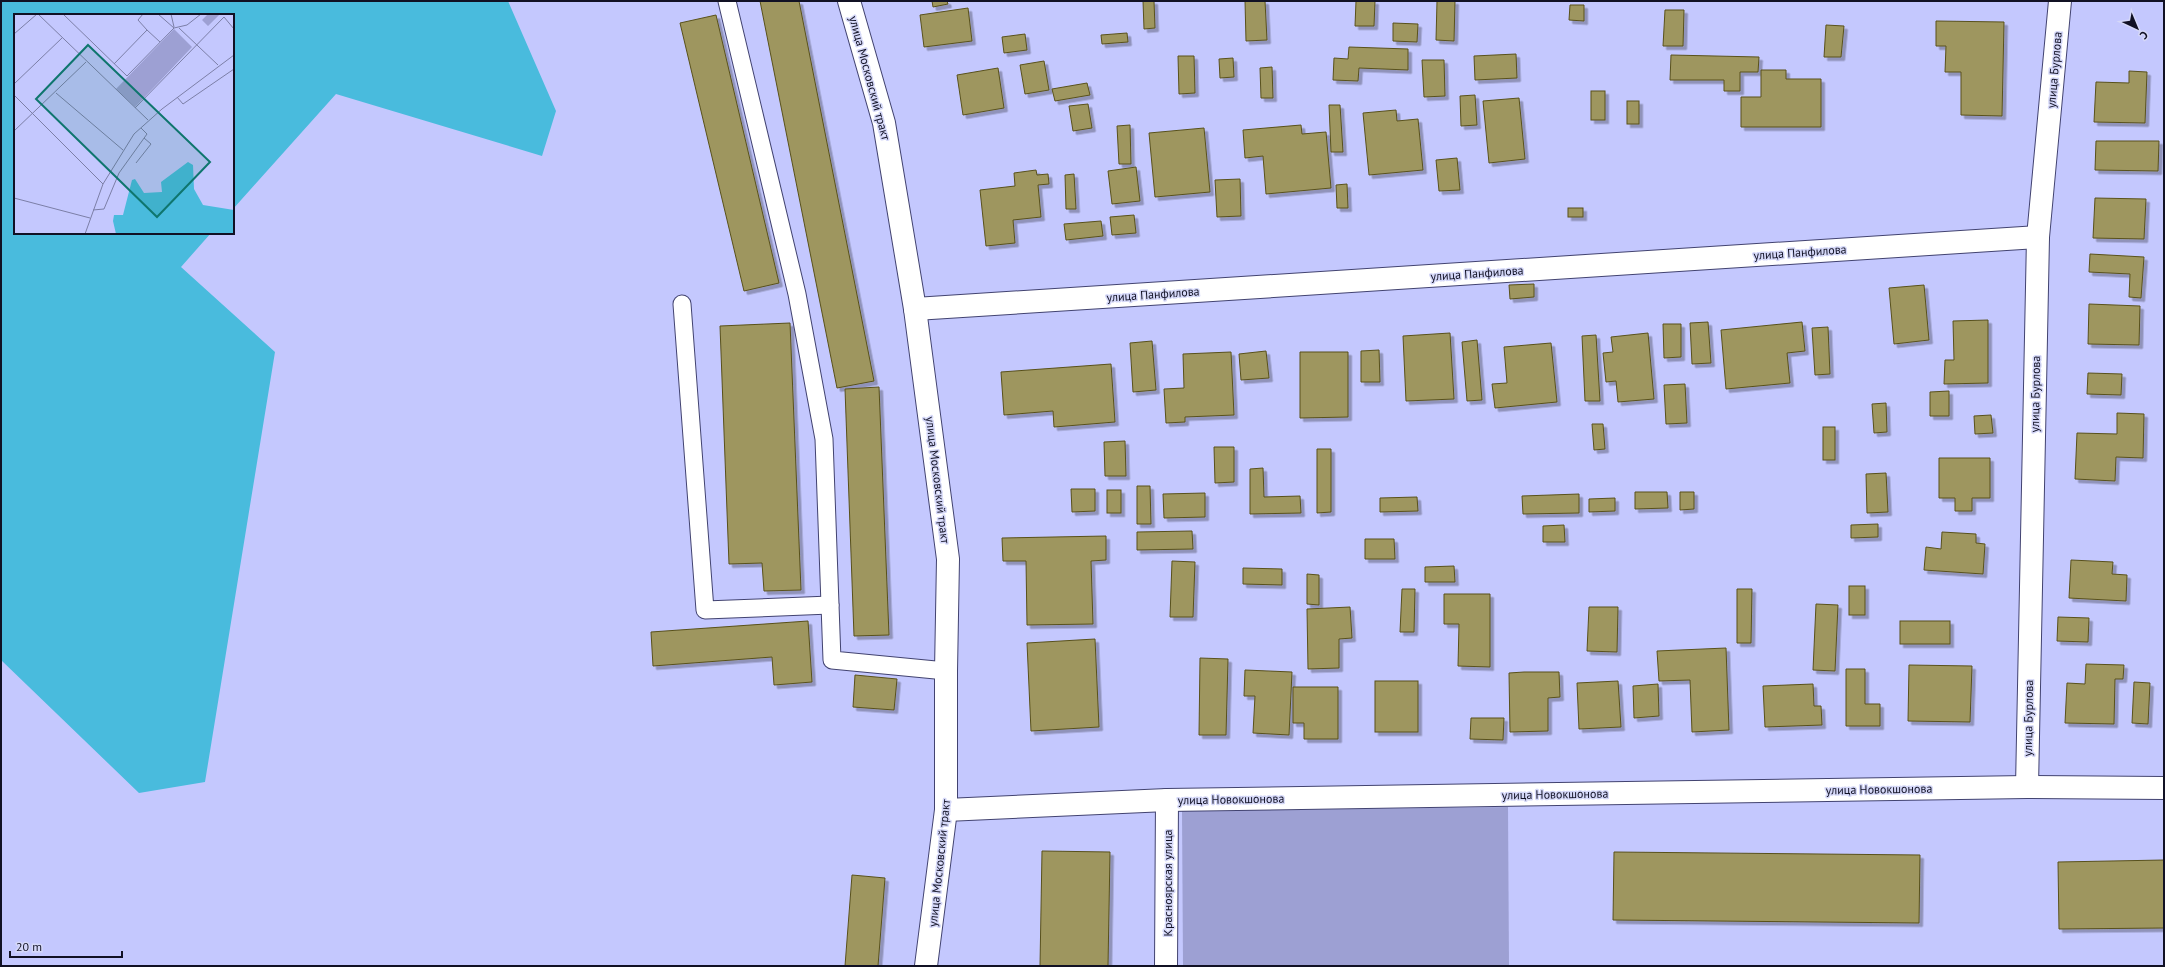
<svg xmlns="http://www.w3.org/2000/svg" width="2165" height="967" viewBox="0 0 2165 967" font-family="'PT Sans',sans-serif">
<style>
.green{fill:#9da0d3}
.water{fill:#49bbdd}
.building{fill:#9e965f;stroke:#59511a;filter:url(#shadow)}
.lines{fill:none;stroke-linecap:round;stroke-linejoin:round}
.service-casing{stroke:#424370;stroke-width:19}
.minor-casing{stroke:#424370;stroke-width:24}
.service{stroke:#fff;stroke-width:17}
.minor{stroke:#fff;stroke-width:22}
.labels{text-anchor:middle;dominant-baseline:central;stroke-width:3;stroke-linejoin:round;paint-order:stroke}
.street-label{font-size:12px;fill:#111124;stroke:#d5d8f8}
.inset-road{fill:none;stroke:#7c7fa7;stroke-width:1}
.view{fill:#0f766e;fill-opacity:0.15;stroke:#0f766e;stroke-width:2}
.inset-edge{fill:none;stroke:#111124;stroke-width:2}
</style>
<defs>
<filter id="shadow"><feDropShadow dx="3.5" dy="3.5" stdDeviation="0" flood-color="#0004"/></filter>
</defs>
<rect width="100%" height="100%" fill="#c4c8fe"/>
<path class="green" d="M1508,807L1509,966H1183L1182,811Z"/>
<path class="water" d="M1,1H508L556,111L542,156L336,94L233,209V15H15V233H211L181,267L275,352L205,782L139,793L1,660Z"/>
<g class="building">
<path d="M760,1H799L874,381L837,388Z"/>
<path d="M932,1H947L948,4L933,7Z"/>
<path d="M1143,1H1154L1155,28L1144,29Z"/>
<path d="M1245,1H1265L1267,40L1246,41Z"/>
<path d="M1356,1H1375L1374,26H1355Z"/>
<path d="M1437,1H1455L1454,41L1436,40Z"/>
<path d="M1570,5H1584V21L1569,20Z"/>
<path d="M968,8L972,41L924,47L920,15Z"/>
<path d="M1665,10H1684L1683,46H1663Z"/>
<path d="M716,15L779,283L744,291L680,23Z"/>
<path d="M1936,21L2004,22L2002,116L1961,115V72H1945L1946,46H1936Z"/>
<path d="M1393,23L1418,24L1417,42L1393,41Z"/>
<path d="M1826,25L1844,26L1841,57H1824Z"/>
<path d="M1127,33L1128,42L1102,44L1101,35Z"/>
<path d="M1025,34L1027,50L1004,53L1002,37Z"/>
<path d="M1349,47L1408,49V70L1359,68L1358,81L1333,80L1334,58L1348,59Z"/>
<path d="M1516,54L1517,78L1475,80L1474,56Z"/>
<path d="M1671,55L1759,57L1758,72H1740V91H1724V80H1670Z"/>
<path d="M1178,56H1194L1195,93L1179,94Z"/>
<path d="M1233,58L1234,77L1220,78L1219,59Z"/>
<path d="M1422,60H1444L1445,96L1424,97Z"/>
<path d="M1044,61L1049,90L1025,94L1020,65Z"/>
<path d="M1272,67L1273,98H1261L1260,68Z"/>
<path d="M998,68L1004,108L963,115L957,75Z"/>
<path d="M1761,70H1786V79H1821V127H1741V97H1761Z"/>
<path d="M2129,71L2147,72L2145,123L2094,122L2096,82L2129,83Z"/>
<path d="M1087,83L1090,95L1055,101L1052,89Z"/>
<rect x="1591" y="91" width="14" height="29"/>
<path d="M1475,95L1477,125L1461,126L1460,96Z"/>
<path d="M1519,98L1525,159L1489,163L1483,101Z"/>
<rect x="1627" y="101" width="12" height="23"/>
<path d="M1088,104L1092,128L1073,131L1069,106Z"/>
<path d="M1329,105H1340L1343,152H1331Z"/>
<path d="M1396,110L1397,121L1418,119L1423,170L1369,175L1363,113Z"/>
<path d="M1130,125L1131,164H1119L1117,126Z"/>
<path d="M1301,125L1302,134L1326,132L1331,188L1266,194L1263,156L1245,158L1243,130Z"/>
<path d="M1204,128L1210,192L1155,197L1149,133Z"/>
<path d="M2096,141H2159L2158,171L2095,170Z"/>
<path d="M1457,158L1460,190L1439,191L1436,160Z"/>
<path d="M1136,167L1140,201L1112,204L1108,171Z"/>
<path d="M1036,170L1037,175L1048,174L1049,184L1038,185L1041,217L1013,220L1015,243L986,246L980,190L1015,186L1014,173Z"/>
<path d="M1074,174L1076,209H1066L1065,175Z"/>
<path d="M1240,179L1241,216L1217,217L1215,180Z"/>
<path d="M1347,184L1348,208H1337L1336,185Z"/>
<path d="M2095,198L2146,199L2144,239L2093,238Z"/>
<rect x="1568" y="208" width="15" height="9"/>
<path d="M1134,215L1136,233L1112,235L1110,217Z"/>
<path d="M1101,221L1103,236L1066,240L1064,224Z"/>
<path d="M2090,254L2144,257L2141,298L2129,297L2130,274L2089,272Z"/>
<path d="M1534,284V297L1510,299L1509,285Z"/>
<path d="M1924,285L1929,340L1894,344L1889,288Z"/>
<path d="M2089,304L2140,306L2139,345L2088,344Z"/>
<path d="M1988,320V383L1944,384L1945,360H1954L1953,321Z"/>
<path d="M1708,322L1711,363L1692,364L1690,323Z"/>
<path d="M1802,322L1805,351L1787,353L1790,383L1726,389L1721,330Z"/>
<path d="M790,323L801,590L764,591L762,563L729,564L720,326Z"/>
<path d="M1663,324H1681V357L1664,358Z"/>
<path d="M1828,327L1830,374L1815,375L1812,328Z"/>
<path d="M1450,333L1454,399L1406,401L1403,336Z"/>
<path d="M1648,333L1654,399L1618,402L1616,381L1606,382L1603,353L1613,352L1611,337Z"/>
<path d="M1596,335L1600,401H1585L1582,336Z"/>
<path d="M1477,340L1482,400L1467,401L1462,342Z"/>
<path d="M1152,341L1156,390L1133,392L1130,343Z"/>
<path d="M1551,343L1557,402L1495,408L1492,384L1507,383L1504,347Z"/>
<path d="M1379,350L1380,382H1361V351Z"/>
<path d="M1266,351L1269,378L1241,380L1239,354Z"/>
<path d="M1231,352L1234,415L1185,417V422L1166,423L1164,389L1184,388L1183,354Z"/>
<path d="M1300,352H1348V417L1300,418Z"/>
<path d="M1111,364L1115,422L1054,427L1053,411L1004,415L1001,372Z"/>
<path d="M2088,373L2122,374L2121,395L2087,394Z"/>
<path d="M1685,384L1687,423L1666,424L1664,385Z"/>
<path d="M879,387L889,635L854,636L845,389Z"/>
<path d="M1949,391V416H1930V392Z"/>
<path d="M1886,403L1887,432L1874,433L1872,404Z"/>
<path d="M2117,413L2144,414L2143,458L2116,457L2115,481L2075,479L2077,433L2117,434Z"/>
<path d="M1991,415L1993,433L1975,434L1974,416Z"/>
<path d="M1592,424H1603L1605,449L1594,450Z"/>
<rect x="1823" y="427" width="12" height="33"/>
<path d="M1125,441L1126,476H1105L1104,442Z"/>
<path d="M1214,447H1234V482L1215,483Z"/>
<path d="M1317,449H1331V512L1317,513Z"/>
<path d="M1939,458H1990V498H1972V511H1955V498H1939Z"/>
<path d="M1263,468L1264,497L1300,496L1301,513L1250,514V469Z"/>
<path d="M1886,473L1888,512L1867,513L1866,474Z"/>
<path d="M1137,486H1150L1151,524H1137Z"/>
<path d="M1071,489H1095V511L1072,512Z"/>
<rect x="1107" y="490" width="14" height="23"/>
<path d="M1635,492H1667L1668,508L1635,509Z"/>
<path d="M1680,492H1694V509L1680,510Z"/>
<path d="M1205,493V517L1164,518L1163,494Z"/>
<path d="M1579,494V513L1523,514L1522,496Z"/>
<path d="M1417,497L1418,511L1380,512V498Z"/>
<path d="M1615,498V511L1589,512V499Z"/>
<path d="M1878,524V537L1851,538V525Z"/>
<path d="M1564,525L1565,542H1543V526Z"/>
<path d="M1192,531L1193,549L1137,550V532Z"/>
<path d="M1942,532L1976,534V543L1985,544L1983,574L1924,570L1926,547L1941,549Z"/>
<path d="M1106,536V560L1091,561L1093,624L1027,625L1026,561H1003L1002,538Z"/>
<path d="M1365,539H1394L1395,559H1365Z"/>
<path d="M2071,560L2113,562L2112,574L2127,575L2126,601L2069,598Z"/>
<path d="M1172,561L1195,562L1193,617H1170Z"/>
<path d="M1454,566L1455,582H1425V567Z"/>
<path d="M1243,568L1282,569V585L1243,584Z"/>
<path d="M1307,574L1319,575V605L1307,604Z"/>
<rect x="1849" y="586" width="16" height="29"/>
<path d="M1402,589H1415L1414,632H1400Z"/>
<path d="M1737,589H1752L1751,643H1737Z"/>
<path d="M1444,594H1490V667L1458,666L1459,624H1444Z"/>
<path d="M1816,604L1838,605L1835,671L1813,670Z"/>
<path d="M1350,607L1352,638L1339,639V668L1308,669L1307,609Z"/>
<path d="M1589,607H1618L1617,652L1587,651Z"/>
<path d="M2058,617L2089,618L2088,642L2057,641Z"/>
<path d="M808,621L812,682L774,685L772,657L653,666L651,632Z"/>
<rect x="1900" y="621" width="50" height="23"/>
<path d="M1095,639L1099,727L1031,731L1027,643Z"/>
<path d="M1726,648L1729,730L1692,732L1690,680L1659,681L1657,651Z"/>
<path d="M1200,658L1228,659L1226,735H1199Z"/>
<path d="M2086,664L2124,665L2123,679H2115L2114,724L2065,723L2067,683L2085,684Z"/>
<path d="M1909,665L1972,666L1970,722L1908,721Z"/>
<path d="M1846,669H1865V704H1880V726H1846Z"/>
<path d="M1245,670L1292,672L1289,735L1253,733L1255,696H1244Z"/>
<path d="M1524,672H1559L1560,697L1548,698V731L1510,732L1509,673Z"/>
<path d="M855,675L897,679L894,710L853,707Z"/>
<rect x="1375" y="681" width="43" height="51"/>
<path d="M1618,681L1621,727L1579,729L1577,683Z"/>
<path d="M2134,682L2150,683L2148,724L2132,723Z"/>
<path d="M1658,684L1659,716L1634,718L1633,686Z"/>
<path d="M1813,684L1814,706H1821L1822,725L1765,727L1763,686Z"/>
<path d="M1293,687H1338V739H1304V723H1293Z"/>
<path d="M1471,718H1504L1503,740L1470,739Z"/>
<path d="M1042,851L1110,852L1108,966H1040Z"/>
<path d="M1614,852L1920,855L1919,923L1613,920Z"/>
<path d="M2164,860V928L2059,929L2058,862Z"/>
<path d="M852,875L885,878L878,966H845Z"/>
</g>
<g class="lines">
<g class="service-casing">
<g id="service">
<path d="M727,1L797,294L824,439L832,660L946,671"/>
<path d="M682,304L705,610L830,605"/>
</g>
</g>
<g class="minor-casing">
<g id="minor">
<path d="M849,1L884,123L915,309L948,559L946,671V810L926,966"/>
<path d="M915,309L2038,237"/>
<path d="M2027,787L2038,237L2060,1"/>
<path d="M946,810L1167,800L2027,787L2164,788"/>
<path d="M1166,966L1167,800"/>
</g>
</g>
<use href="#service" class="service"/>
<use href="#minor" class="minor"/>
</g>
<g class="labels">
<g class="street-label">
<text transform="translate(2054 70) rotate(-85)">улица Бурлова</text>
<text transform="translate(870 78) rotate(75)">улица Московский тракт</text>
<text transform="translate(1800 252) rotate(-4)">улица Панфилова</text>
<text transform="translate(1477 273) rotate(-4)">улица Панфилова</text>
<text transform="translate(1153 294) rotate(-4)">улица Панфилова</text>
<text transform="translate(2035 394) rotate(-89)">улица Бурлова</text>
<text transform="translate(938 480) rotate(83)">улица Московский тракт</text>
<text transform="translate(2028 718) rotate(-89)">улица Бурлова</text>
<text transform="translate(1879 789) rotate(-1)">улица Новокшонова</text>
<text transform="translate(1555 794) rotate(-1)">улица Новокшонова</text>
<text transform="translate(1231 799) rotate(-1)">улица Новокшонова</text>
<text transform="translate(939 863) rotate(-84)">улица Московский тракт</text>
<text transform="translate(1167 883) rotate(-90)">Красноярская улица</text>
</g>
</g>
<g transform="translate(14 14)">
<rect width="220" height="220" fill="#c4c8fe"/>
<path d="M194,0H206L194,12L188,6ZM160,15L178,33L146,67L142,63L146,67L121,93L102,75Z" fill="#9da0d3"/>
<path d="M174,148L179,151L180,175L189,191L220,196V220H102L99,207L100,201H109L118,166L121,165L130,179L148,178L147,168Z" fill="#49bbdd"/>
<path class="inset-road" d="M24,0L134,106M49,0L113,62L160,14L173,11L187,0M144,0L160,14M157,0L160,13M165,14L204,51M133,16L146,28M0,20L23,0M100,50L133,16L124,6L129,0M0,70L48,24M42,79L109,136M0,81L89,170M163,83L169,90L220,55M121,94L210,3L220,15M0,117L72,48M122,149L137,130L130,124M0,184L76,204M79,196L90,195L105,159L133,120L127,114M71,220L89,170L120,120L148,95L220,41"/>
<path class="view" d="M74,31L196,148L143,203L22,85Z"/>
<rect width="220" height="220" class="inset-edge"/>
</g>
<rect width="2165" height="967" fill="none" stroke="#111124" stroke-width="4"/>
<g transform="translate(2137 28) rotate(136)" stroke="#d5d8f8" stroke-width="3" paint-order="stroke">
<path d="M0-3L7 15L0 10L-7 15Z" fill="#111124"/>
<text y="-6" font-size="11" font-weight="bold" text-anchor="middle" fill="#111124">С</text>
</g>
<path d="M10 951v6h112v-6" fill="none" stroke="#111124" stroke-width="2"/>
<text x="16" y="951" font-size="12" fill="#111124" stroke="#d5d8f8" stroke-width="3" paint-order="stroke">20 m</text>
</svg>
